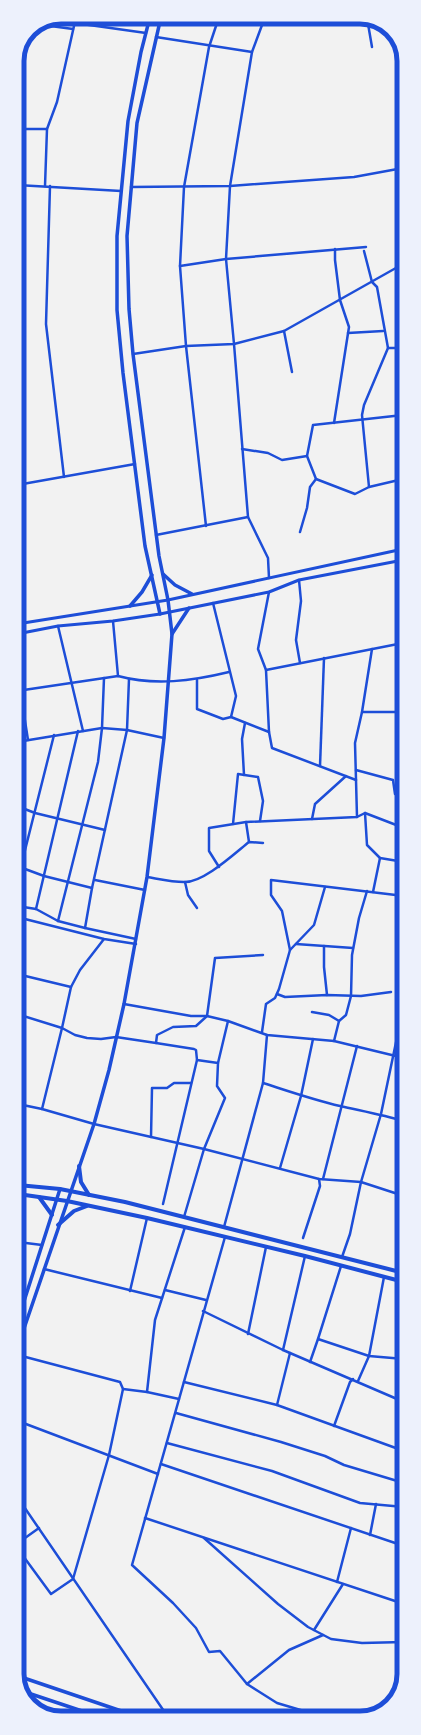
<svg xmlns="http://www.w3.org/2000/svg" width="421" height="1735" viewBox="0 0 421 1735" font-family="Inter,sans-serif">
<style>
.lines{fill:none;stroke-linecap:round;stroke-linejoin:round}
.minor{stroke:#1d4ed8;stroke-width:2.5}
.tertiary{stroke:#1d4ed8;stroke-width:3}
.secondary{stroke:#1d4ed8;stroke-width:3.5}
.trunk{stroke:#1d4ed8;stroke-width:4}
.rim{fill:none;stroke:#1d4ed8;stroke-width:5}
</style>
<rect width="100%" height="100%" fill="#f2f2f2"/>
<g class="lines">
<g class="minor">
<path d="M265,17L252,52L230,186L226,259L234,344L248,517L268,558L269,578"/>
<path d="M367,18L372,47"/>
<path d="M75,23L146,33"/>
<path d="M43,25L73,29"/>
<path d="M156,37L252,52"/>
<path d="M17,129H47"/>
<path d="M17,185L121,191"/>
<path d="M45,186L47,129L57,102L76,17"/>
<path d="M50,186L46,324L64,477"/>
<path d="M131,187L230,186L354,177L403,168"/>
<path d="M364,251L372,282L377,287L388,348L364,405L362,415L369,487"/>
<path d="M180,266L226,259L366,247"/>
<path d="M284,331L292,372"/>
<path d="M348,333L383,331"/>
<path d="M388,348H403"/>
<path d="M133,354L186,346L234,344L284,331L403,264"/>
<path d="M403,415L313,425L307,456L316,479L355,494L369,487L403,479"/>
<path d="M398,417L403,466"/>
<path d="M334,423L349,327L340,300L335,260V249"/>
<path d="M242,449L268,453L282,460L307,456"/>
<path d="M17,485L135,464"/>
<path d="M206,526L186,346L180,266L184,187L209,47L219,17"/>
<path d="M300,532L307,508L310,487L316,479"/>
<path d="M156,535L248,517"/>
<path d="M299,580L301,601L296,640L300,663"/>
<path d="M269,592L258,649L266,670L269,732L272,748L356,780"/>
<path d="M213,603L236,696L231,717"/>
<path d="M113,621L118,676"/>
<path d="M58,626L83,731"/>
<path d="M17,670L28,740"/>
<path d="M266,670L403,643"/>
<path d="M197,680V709L223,719L231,717L269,732"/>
<path d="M17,691L118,676C155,686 192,681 229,672"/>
<path d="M362,712H404"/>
<path d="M17,742L102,728L127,730L164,738"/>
<path d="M320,766L324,658"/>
<path d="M356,770L393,780L395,794"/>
<path d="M17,771L25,741"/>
<path d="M244,775L242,739L245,723"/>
<path d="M17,806L35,813L105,830"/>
<path d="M365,813L367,845L380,858L404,862"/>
<path d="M357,817L355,743L362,712L372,649"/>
<path d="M312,819L315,804L346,776"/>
<path d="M246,822L249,842"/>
<path d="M233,824L238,774L258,777L263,801L260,821"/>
<path d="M17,866L44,876L92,888"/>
<path d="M219,867L209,851V828L246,822L357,817L365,813L404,828"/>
<path d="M147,877C159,879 172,882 184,882C203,883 234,854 249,842L263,843"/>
<path d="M95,880L145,890"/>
<path d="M17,882L54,735"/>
<path d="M185,882L188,895L197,908"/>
<path d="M373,892L380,858"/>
<path d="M17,906L36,909L58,921L85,928L136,939"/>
<path d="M36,909L78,731"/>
<path d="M17,917L104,939L136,944"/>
<path d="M58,921L98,762L102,728L104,678"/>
<path d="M85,928L92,888L127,730L129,679"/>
<path d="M296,944L353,948"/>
<path d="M324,946V967L327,995"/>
<path d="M290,950L314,925L325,887"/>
<path d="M17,974L71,987L62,1028L75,1035L87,1038L101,1039L116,1037L156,1043L157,1035L173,1027L196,1026L207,1016L215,958L263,955"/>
<path d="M71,987L80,970L104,939"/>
<path d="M277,994L285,997L327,995L361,996L391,992"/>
<path d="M124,1004L191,1016H207L228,1021L267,1035L334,1041L404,1058"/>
<path d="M312,1012L329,1015L339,1021"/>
<path d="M17,1014L62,1028L42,1109"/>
<path d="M262,1032L266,1004L275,998L279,989L290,950L282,911L271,895V880L404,896"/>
<path d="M334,1041L339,1021L346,1015L351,996L352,955L359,918L367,891"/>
<path d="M156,1043L194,1049L196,1050L197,1060L218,1063L217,1086L225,1098L204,1149L184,1217"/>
<path d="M218,1063L228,1021"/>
<path d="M263,1083C288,1091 314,1100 340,1106C362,1111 383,1115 404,1121"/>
<path d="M18,1104L42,1109L94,1124L204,1149L319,1179L361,1182L404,1196"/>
<path d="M151,1137L152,1088H167L174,1083H191"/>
<path d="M280,1168L301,1096L313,1039"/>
<path d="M323,1179L357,1046"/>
<path d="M163,1204L197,1060"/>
<path d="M224,1227L263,1083L267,1035"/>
<path d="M225,1237L132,1565L173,1603L196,1628L209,1652L220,1651L247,1684L258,1691L277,1703L324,1717"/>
<path d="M303,1238L320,1186L319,1179"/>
<path d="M18,1242L42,1245"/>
<path d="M342,1257L350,1234L361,1182L381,1114L399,1028L404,1025"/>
<path d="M44,1269L162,1298"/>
<path d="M165,1290L206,1300"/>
<path d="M130,1291L147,1218"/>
<path d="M203,1311L283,1350L404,1402"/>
<path d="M248,1334L266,1247"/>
<path d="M318,1339L369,1356L404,1359"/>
<path d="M283,1350L305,1256"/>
<path d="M18,1355L120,1382L123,1389L109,1455L73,1579L51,1594L18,1549"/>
<path d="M310,1362L318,1339L341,1266"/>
<path d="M358,1381L369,1356L384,1277"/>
<path d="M184,1382L277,1405L404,1451"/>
<path d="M123,1389L147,1392L179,1399"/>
<path d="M147,1392L155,1320L185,1227"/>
<path d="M277,1405L290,1353"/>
<path d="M176,1413L281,1442L325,1456L344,1465L404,1483"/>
<path d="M18,1421L158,1474"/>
<path d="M334,1426L350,1382L353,1379"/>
<path d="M167,1443L272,1471L360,1503L404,1507"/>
<path d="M161,1464L404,1546"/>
<path d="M18,1498L168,1717"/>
<path d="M145,1518L404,1604"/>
<path d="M370,1535L376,1504"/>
<path d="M204,1538L278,1604L308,1627L331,1639L362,1643L404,1642"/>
<path d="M18,1543L39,1528"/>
<path d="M337,1582L351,1528"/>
<path d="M314,1630L343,1584"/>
<path d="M247,1684L289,1650L323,1635"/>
</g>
<g class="tertiary">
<path d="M17,624L168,600L403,549"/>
<path d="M17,634L58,626L113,621L160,614L269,592L299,580L403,560"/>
</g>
<g class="secondary">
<path d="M150,17L141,52L128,121L117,236V310L123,373L145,546L160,614"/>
<path d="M163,574L175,585L192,594"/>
<path d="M130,606L142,592L152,575"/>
<path d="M172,634L189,608"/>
<path d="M18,1320L60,1189"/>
<path d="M18,1346L94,1124L109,1070L124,1004L147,877L164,738L172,634L168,600L159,556L133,354L129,309L127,236L137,123L161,17"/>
<path d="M18,1676L142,1718"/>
<path d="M22,1691L103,1718"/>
</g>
<g class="trunk">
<path d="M79,1166L81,1182L89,1195"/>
<path d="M18,1185L60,1189L125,1202L404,1273"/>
<path d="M18,1194L67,1201L147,1218L305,1256L404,1282"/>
<path d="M39,1197L52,1215"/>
<path d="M58,1225L74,1211L87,1206"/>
</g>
</g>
<path d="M0 0H421V1735H0ZM61 24H360A37 37 0 0 1 397 61V1674A37 37 0 0 1 360 1711H61A37 37 0 0 1 24 1674V61A37 37 0 0 1 61 24Z" fill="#edf1fc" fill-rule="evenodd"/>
<path class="rim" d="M61 24H360A37 37 0 0 1 397 61V1674A37 37 0 0 1 360 1711H61A37 37 0 0 1 24 1674V61A37 37 0 0 1 61 24Z"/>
</svg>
